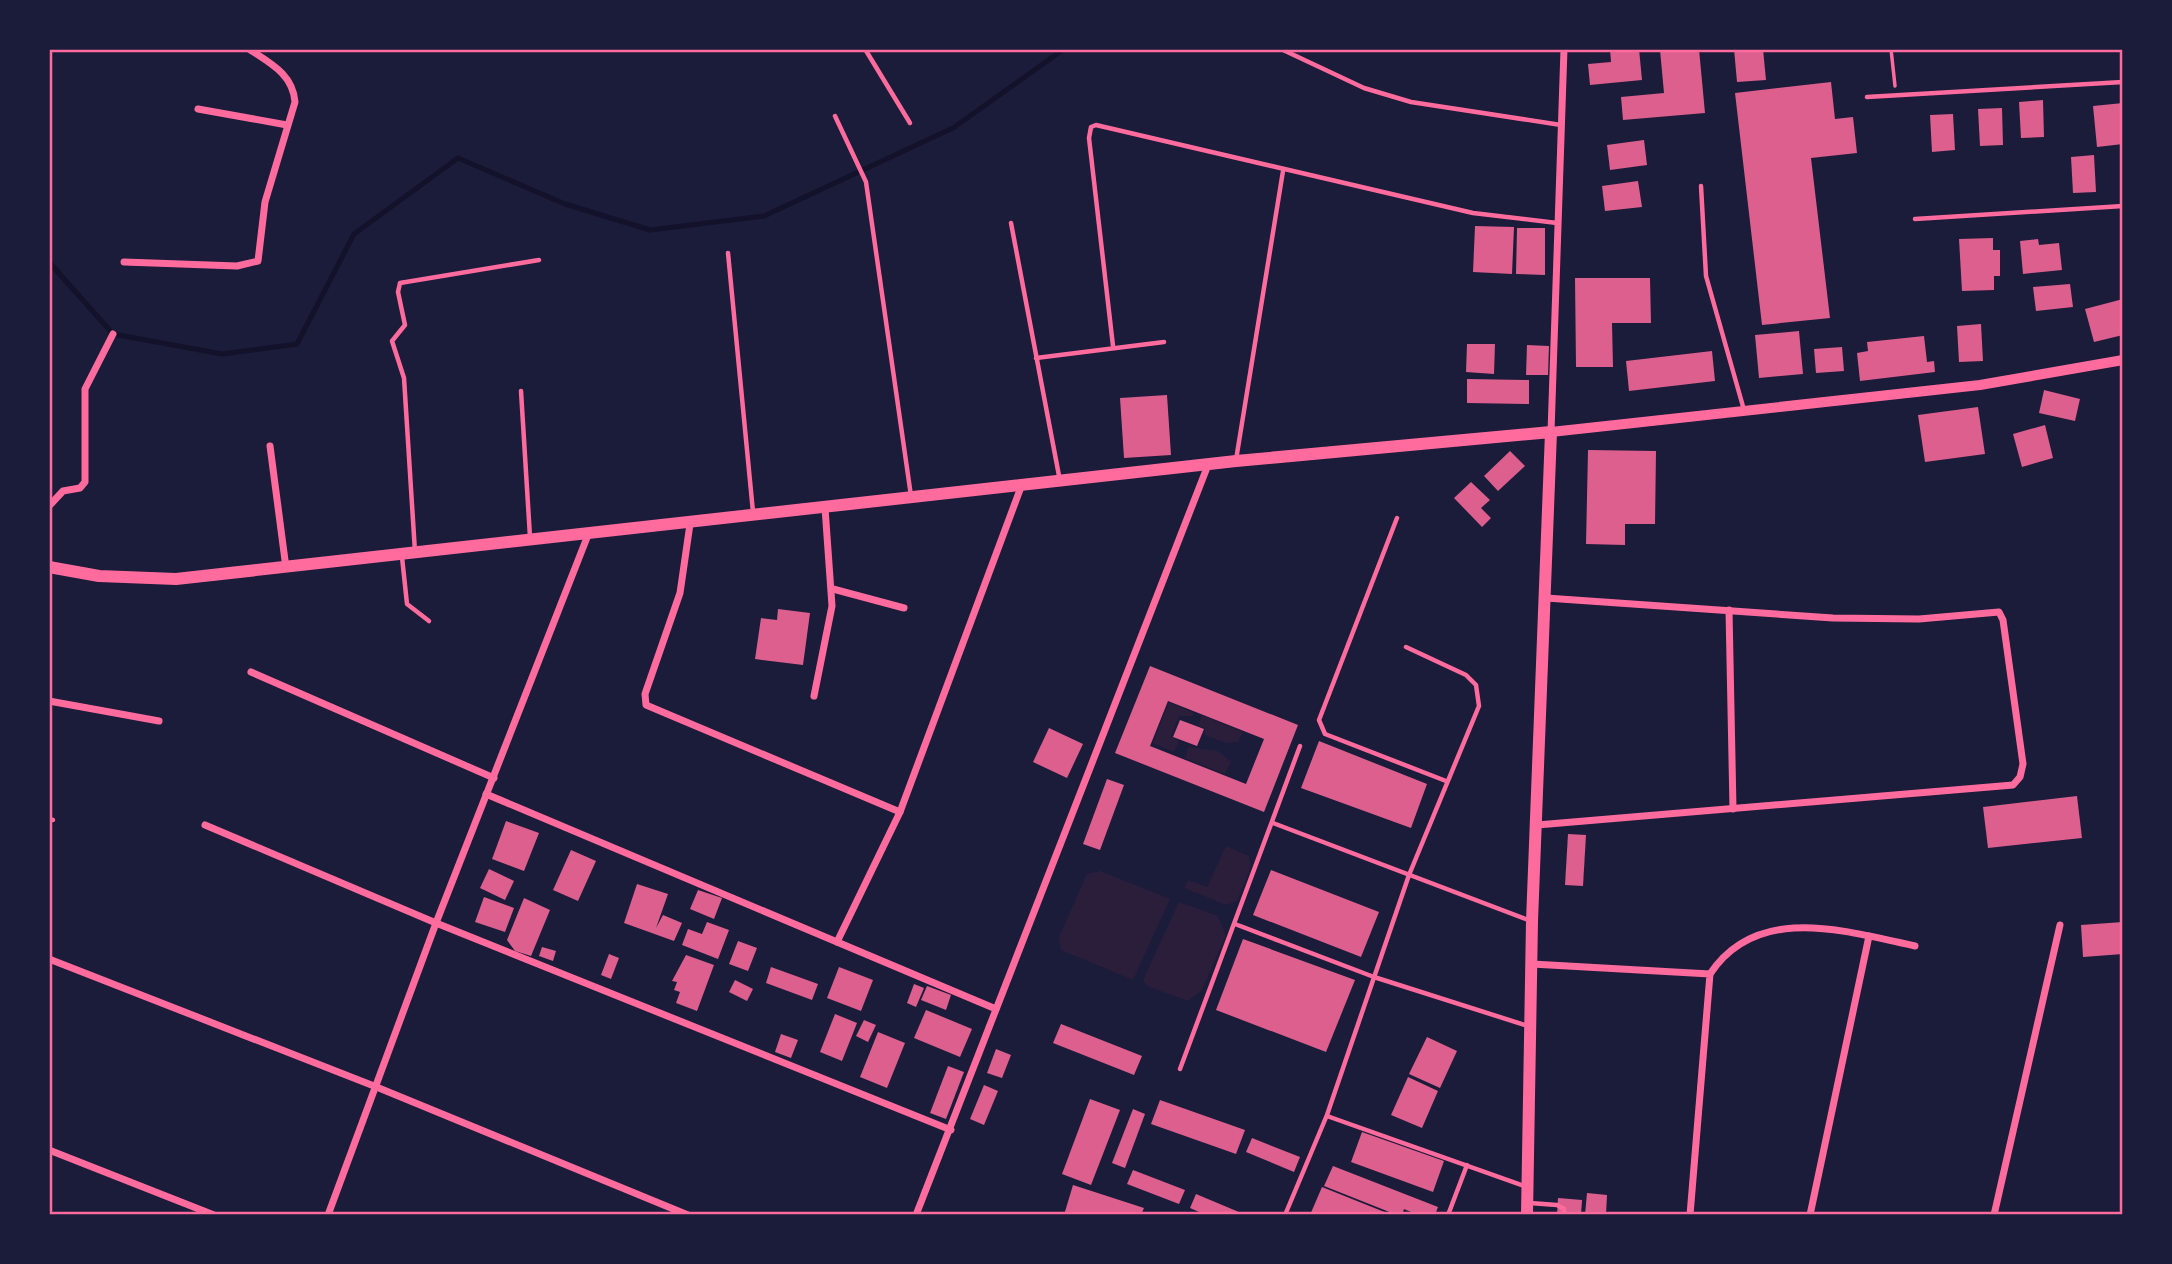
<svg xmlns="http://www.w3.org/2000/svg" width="2172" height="1264" viewBox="0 0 2172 1264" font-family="Inter,sans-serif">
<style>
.green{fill:#2a1e3b}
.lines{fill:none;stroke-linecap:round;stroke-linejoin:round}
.stream{stroke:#12122b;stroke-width:5}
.building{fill:#dd5f8e;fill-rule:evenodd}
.path{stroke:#ff6b9d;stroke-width:3.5}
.service{stroke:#ff6b9d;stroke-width:4.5}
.minor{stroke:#ff6b9d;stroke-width:7}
.tertiary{stroke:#ff6b9d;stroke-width:10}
.secondary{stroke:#ff6b9d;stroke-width:12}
.neatline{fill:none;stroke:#ff6b9d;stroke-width:2.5}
</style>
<rect width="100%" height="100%" fill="#1b1b3a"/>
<g class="green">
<path d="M1169,702L1193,713V716H1179L1171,736L1179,741L1174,752L1153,743Z"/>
<path d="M1201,715L1243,732L1238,742L1226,743L1205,735V728L1199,726Z"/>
<path d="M1188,747L1218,751L1231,762L1225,774L1185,758Z"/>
<path d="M1226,846L1249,856L1251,867L1237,901L1226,905L1184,888L1188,880L1207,887Z"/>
<path d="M1100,871L1170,899L1133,980L1061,950L1059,937L1087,874Z"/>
<path d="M1179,902L1218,916L1226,935L1202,990L1188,1001L1147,986L1143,980Z"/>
</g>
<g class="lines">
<path class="stream" d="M49,262L113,334L222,354L297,344L354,234L458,158L565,204L650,230L764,216L953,128L1064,49"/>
</g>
<g class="building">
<path d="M1610,49H1639L1642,80L1590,85L1588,64L1611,62Z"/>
<path d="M1699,49L1705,113L1623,120L1621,97L1664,93L1660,50Z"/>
<path d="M1734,49H1763L1766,80L1737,82Z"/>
<path d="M1831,82L1835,119L1853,117L1857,153L1811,158L1830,318L1762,325L1735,93Z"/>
<path d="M2043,100L2044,137L2021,138L2019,102Z"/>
<path d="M2123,103V144L2097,147L2093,106Z"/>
<path d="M2002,108L2003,145L1980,146L1978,109Z"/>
<path d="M1953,114L1955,150L1932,152L1930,115Z"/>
<path d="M1644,140L1647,165L1610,170L1607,145Z"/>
<path d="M2094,155L2096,192L2073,193L2071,157Z"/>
<path d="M1638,181L1642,207L1605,211L1602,186Z"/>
<path d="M1475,226L1514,227L1512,274L1473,272Z"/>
<path d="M1517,228H1545V275L1516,274Z"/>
<path d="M1993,238V250H2000V276H1994V290L1962,291L1959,239Z"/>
<path d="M2038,239L2039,245L2059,243L2062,270L2023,274L2020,241Z"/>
<path d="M1575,278H1650L1651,323H1612L1613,367H1576Z"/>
<path d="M2070,284L2073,307L2036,311L2033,287Z"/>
<path d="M2123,299V335L2094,342L2085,309Z"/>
<path d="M1981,324L1983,361L1959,362L1957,326Z"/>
<path d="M1799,331L1803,374L1759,378L1755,335Z"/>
<path d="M1924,336L1927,362L1934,361L1935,372L1860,381L1857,353L1868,351L1867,342Z"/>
<path d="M1467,344H1495L1494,374L1466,372Z"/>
<path d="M1527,345L1549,346L1548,375H1526Z"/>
<path d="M1842,347L1844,371L1816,373L1814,349Z"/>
<path d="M1712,351L1715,381L1629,391L1626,361Z"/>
<path d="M1467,379L1529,380V404L1467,403Z"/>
<path d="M2044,390L2080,399L2075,421L2039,413Z"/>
<path d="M1167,395L1171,455L1124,458L1120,398Z"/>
<path d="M1978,407L1985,454L1925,462L1918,415Z"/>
<path d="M2045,425L2053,458L2022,467L2013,434Z"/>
<path d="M1588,450L1656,451L1655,524H1625V545L1586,544Z"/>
<path d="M1510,451L1525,466L1498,491L1484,476Z"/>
<path d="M1471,482L1490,500L1481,508L1491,518L1482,527L1454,498Z"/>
<path d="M778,609L810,613L803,665L755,659L761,618L777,620Z"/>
<path d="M1150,666L1298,725L1264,812L1115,753ZM1168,701L1264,739L1246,784L1150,746Z"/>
<path d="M1180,720L1204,729L1197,746L1173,737Z"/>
<path d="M1049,728L1083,744L1067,778L1033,762Z"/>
<path d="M1319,741L1427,784L1411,828L1301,788Z"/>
<path d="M1107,779L1124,785L1100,850L1083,844Z"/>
<path d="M2077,796L2082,838L1988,848L1983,807Z"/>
<path d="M506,821L539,833L524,871L492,859Z"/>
<path d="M1568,834L1586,835L1583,886L1565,885Z"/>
<path d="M571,850L596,861L578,901L553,890Z"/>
<path d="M489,869L514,881L505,900L480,888Z"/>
<path d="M1271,870L1379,912L1361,957L1253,915Z"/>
<path d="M637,884L668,894L656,928L663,915L682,923L674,941L624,923Z"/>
<path d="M698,890L722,898L714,919L690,909Z"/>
<path d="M484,897L514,908L505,932L475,922Z"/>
<path d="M524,898L550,910L531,956L515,951L507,940Z"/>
<path d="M707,922L729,930L718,959L682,945L688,929L702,934Z"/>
<path d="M2123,922V954L2083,957L2081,925Z"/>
<path d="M1243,939L1355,980L1326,1052L1216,1010Z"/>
<path d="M738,941L757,948L748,971L729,964Z"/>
<path d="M542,947L556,951L553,961L539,956Z"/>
<path d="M609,954L619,958L611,979L601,975Z"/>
<path d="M686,955L714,965L697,1011L676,1003L680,992L674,990L677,982L672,981Z"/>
<path d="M771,967L818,984L812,1000L766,983Z"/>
<path d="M839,967L873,980L861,1011L827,998Z"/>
<path d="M735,980L753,989L747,1001L729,992Z"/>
<path d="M914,984L924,988L916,1007L907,1003Z"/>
<path d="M927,986L951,995L946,1010L921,1000Z"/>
<path d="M926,1010L972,1029L960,1057L914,1038Z"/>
<path d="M835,1014L857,1023L842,1061L820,1052Z"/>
<path d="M864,1020L876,1025L868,1042L856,1036Z"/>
<path d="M1061,1024L1142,1056L1134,1075L1053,1043Z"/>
<path d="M878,1032L905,1043L887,1088L860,1077Z"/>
<path d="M781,1034L798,1040L791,1058L775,1052Z"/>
<path d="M1427,1037L1457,1051L1440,1088L1409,1074Z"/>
<path d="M996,1049L1011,1055L1002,1078L987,1073Z"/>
<path d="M948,1066L964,1072L946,1119L930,1113Z"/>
<path d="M1408,1077L1438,1091L1422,1128L1391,1115Z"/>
<path d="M984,1085L998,1091L984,1125L970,1119Z"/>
<path d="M1090,1099L1120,1110L1091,1185L1062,1174Z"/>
<path d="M1160,1100L1245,1130L1236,1154L1151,1124Z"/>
<path d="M1133,1109L1145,1114L1125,1168L1112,1163Z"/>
<path d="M1362,1132L1444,1161L1433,1192L1351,1162Z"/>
<path d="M1252,1138L1300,1157L1294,1172L1246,1152Z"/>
<path d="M1333,1166L1438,1207L1435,1215H1418L1404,1209L1402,1215H1397L1324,1186Z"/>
<path d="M1133,1170L1185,1190L1179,1204L1127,1184Z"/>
<path d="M1073,1185L1144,1208L1141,1215H1064Z"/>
<path d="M1322,1187L1392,1215H1310Z"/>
<path d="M1587,1193L1607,1195L1606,1215H1585Z"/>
<path d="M1196,1194L1246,1215H1206L1190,1208Z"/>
<path d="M1558,1198L1582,1200L1581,1215H1557Z"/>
</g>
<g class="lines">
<path class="path" d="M1891,49L1895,86"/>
<g class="service">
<path d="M865,49L910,123"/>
<path d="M1281,49L1364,88L1411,102L1561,125"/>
<path d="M1867,97L2123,82"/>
<path d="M835,116L866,182L911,496"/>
<path d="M1701,186L1706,276L1744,410"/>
<path d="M1915,219L2123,206"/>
<path d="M1011,223L1060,481"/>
<path d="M728,253L753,512"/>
<path d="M1113,346L1089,138L1091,127L1096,125L1473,213L1557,223"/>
<path d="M1036,358L1164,342"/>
<path d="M521,391L530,537"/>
<path d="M1236,460L1283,171"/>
<path d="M1397,518L1319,720L1325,734L1446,781"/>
<path d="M415,552L404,378L392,341L405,325L398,292L400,283L539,260"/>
<path d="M402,557L407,604L429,621"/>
<path d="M49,819L53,820"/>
<path d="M1273,823L1531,921"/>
<path d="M1235,924L1374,977L1528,1026"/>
<path d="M1180,1069L1300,746"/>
<path d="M1327,1116L1527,1187"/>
<path d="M1530,1203L1557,1205L1564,1209V1215"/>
<path d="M998,1215H1017"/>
<path d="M1285,1215L1327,1115L1409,875L1479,706L1476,685L1466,675L1406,647"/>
<path d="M1448,1215L1467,1165"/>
</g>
<g class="minor">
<path d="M198,109L287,125"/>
<path d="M124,262L237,266L258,261L265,202L295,102C293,74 270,63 249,49"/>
<path d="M1551,432L1564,49"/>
<path d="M270,446L286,568"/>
<path d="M49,506L63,491L80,488L85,482V389L113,334"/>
<path d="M690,524L680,593L645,694L646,705L900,812"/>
<path d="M833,589L904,608"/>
<path d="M1729,610L1733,809"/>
<path d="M251,672L494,778"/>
<path d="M814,696L832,606L825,508"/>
<path d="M49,701L159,721"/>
<path d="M486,794L996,1009"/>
<path d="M205,825L436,923L951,1130"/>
<path d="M1537,825L2013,785L2020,777L2023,764L2003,620L1999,612L1919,619L1833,618L1546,598"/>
<path d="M837,942L900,812L1021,487"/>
<path d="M49,959L374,1086L688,1215"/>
<path d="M1532,964L1710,974L1690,1215"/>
<path d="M1710,974C1757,903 1845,931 1915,946"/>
<path d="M49,1150L214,1215"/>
<path d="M328,1215L436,923L588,535"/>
<path d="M916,1215L1208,465"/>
<path d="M1810,1215L1869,936"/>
<path d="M1994,1215L2060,925"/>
</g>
<path class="tertiary" d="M1551,432L1980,385L2123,360"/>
<path class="secondary" d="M49,567L99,576L176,579L1236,461L1551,432L1532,921L1527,1215"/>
</g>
<rect width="2172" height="1264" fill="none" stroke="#1b1b3a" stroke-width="102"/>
<rect x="51" y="51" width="2070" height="1162" class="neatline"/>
</svg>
